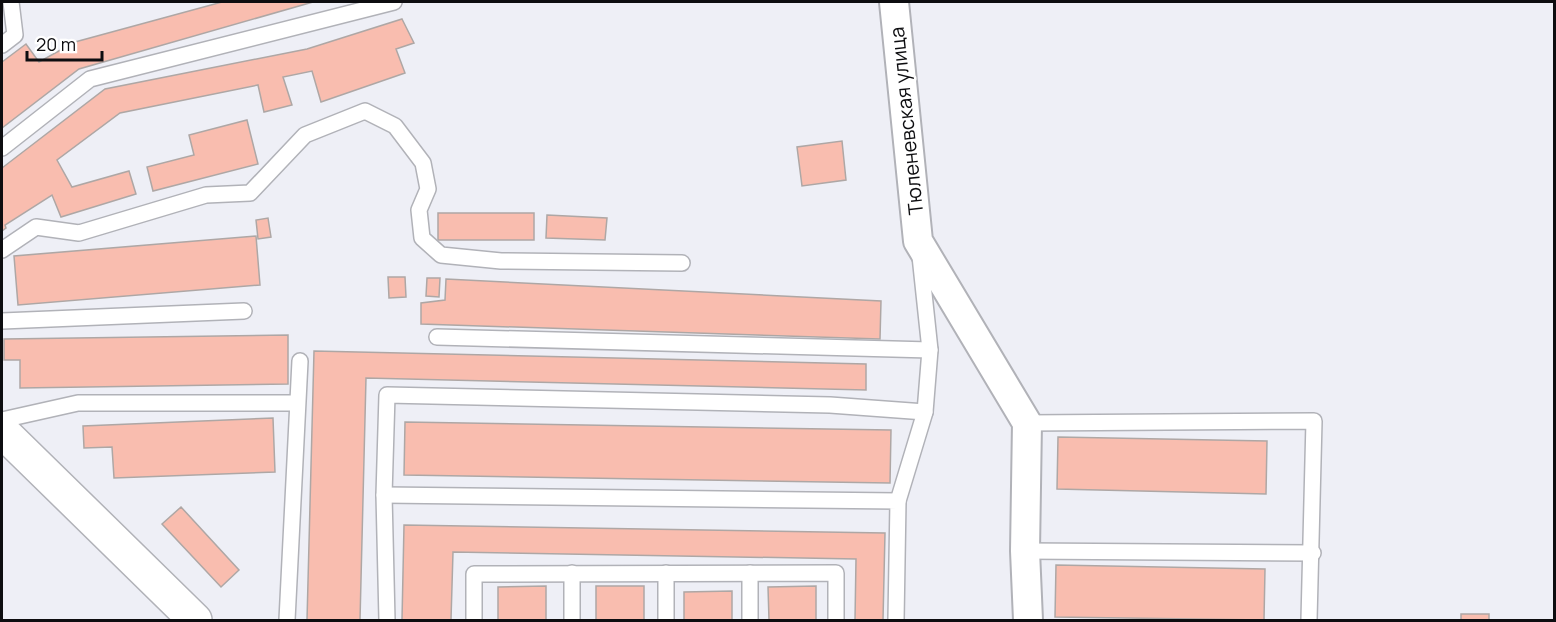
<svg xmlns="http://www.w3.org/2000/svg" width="1556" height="622" viewBox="0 0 1556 622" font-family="Manrope,sans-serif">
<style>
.building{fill:#f9bdaf;stroke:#aea7a5;stroke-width:1.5}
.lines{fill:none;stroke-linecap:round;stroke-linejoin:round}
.lane-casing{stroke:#b1b2b8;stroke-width:18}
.street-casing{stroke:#b1b2b8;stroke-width:32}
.secondary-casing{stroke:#b1b2b8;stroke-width:36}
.lane{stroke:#fff;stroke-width:15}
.street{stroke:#fff;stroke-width:28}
.secondary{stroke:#fff;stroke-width:33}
.labels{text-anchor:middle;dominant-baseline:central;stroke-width:5;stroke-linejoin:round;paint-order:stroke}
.street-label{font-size:20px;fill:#0d0d10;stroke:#fff}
</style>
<rect width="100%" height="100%" fill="#eeeff6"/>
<g class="building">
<path d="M222,2H313L79,69L2,128V62L26,44L39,62L75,42Z"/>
<path d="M402,19L414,43L396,49L405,73L321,102L312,71L283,77L292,105L264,112L258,85L120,113L57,160L72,187L129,171L136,194L61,217L52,195L5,225L6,228L2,231V168L105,89L307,49Z"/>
<path d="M247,120L258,164L153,191L147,167L194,155L189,135Z"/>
<path d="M842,141L846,180L802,186L797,147Z"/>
<rect x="438" y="213" width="96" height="27"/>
<path d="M547,215L607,218L605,240L546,238Z"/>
<path d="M268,218L271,237L258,239L256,220Z"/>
<path d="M256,236L260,285L18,305L14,256Z"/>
<path d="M388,277H405L406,297L389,298Z"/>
<path d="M427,278H440L439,297L426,296Z"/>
<path d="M446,279L881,301L880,339L421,324V303L445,300Z"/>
<path d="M288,335V384L20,388V360H4V339Z"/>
<path d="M314,351L866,364V390L366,378L360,620H307Z"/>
<path d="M273,418L275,472L114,478L112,447L84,448L83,426Z"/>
<path d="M405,422L891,430L890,483L404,475Z"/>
<path d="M1058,437L1267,441L1266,494L1057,489Z"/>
<path d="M181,507L239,570L221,587L162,524Z"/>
<path d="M404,525L885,533L883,620H855L856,559L453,552L451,620H402Z"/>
<path d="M1056,565L1265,569L1264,620L1055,617Z"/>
<path d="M546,586V620H498V587Z"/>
<rect x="596" y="586" width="48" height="34"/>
<path d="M816,586V620H769L768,587Z"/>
<path d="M732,591V620H684V592Z"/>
<rect x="1461" y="614" width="28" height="6"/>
</g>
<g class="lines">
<g class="lane-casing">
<g id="lane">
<path d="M2,45L15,35L11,2"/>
<path d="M2,148L90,79L394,2"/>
<path d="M2,250L36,227L79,233L206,195L250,193L305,135L365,111L395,126L423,163L428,189L419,210L422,238L441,255L501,261L682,263"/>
<path d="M2,321L244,311"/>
<path d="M437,337L930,350"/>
<path d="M2,420L78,403H296"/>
<path d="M1027,423L1314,421L1309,620"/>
<path d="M384,495L898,501L896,620"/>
<path d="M898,501L925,412L930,350L920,256"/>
<path d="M1025,551L1313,553"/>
<path d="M750,573V620"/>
<path d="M287,620L300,361"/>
<path d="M387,620L384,495L387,395L830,405L925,412"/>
<path d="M474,620V574L836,573V620"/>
<path d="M572,620V573"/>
<path d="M666,620V573"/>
</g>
</g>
<g class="street-casing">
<path id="street" d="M894,2L918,241L1027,423L1025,551L1028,620"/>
</g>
<g class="secondary-casing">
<path id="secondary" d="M2,431L195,620"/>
</g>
<use href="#lane" class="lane"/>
<use href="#street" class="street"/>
<use href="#secondary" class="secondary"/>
</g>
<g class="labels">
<g class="street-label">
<text transform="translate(906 121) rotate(-96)">Тюленевская улица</text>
</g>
</g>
<rect width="1556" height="622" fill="none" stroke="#0d0d10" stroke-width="6"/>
<path d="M27 51v9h75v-9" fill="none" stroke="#0d0d10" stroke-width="3"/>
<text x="36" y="51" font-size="18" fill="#0d0d10" stroke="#ffffff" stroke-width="4.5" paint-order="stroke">20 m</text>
</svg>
